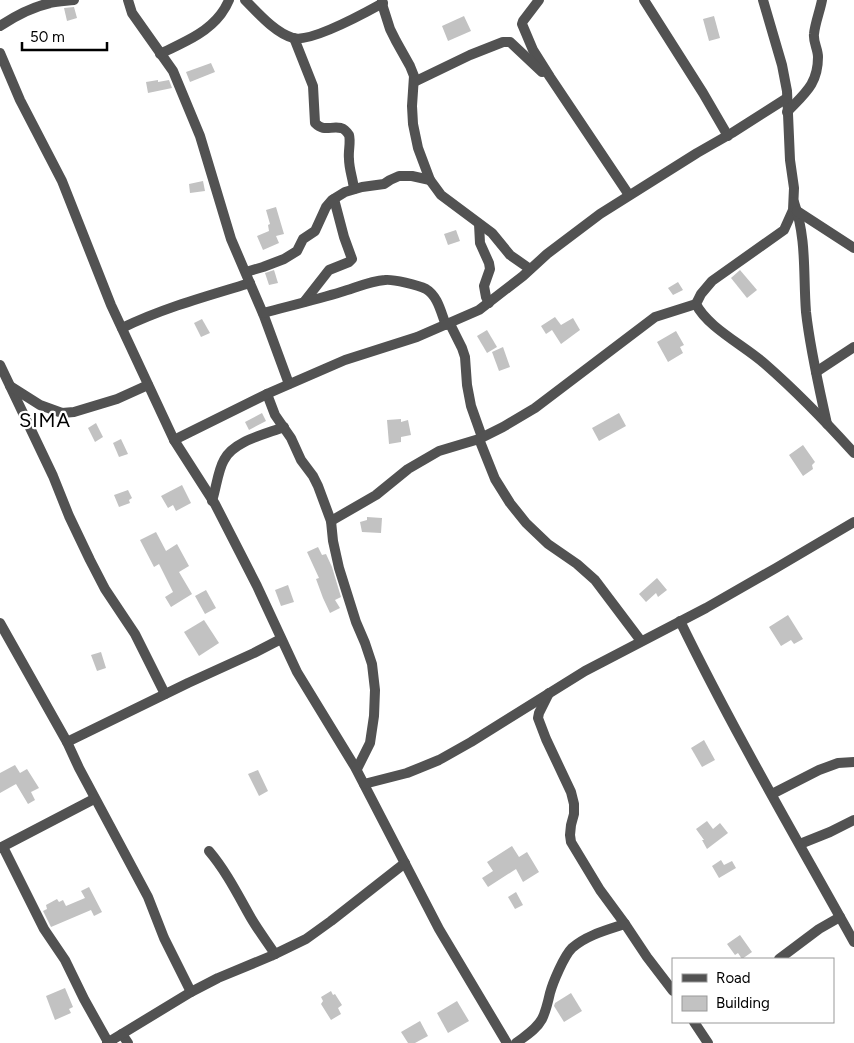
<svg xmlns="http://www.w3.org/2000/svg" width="854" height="1043" viewBox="0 0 854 1043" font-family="Figtree,sans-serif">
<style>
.building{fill:#c2c2c2}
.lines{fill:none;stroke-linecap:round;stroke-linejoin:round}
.street{stroke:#525252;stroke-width:10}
.labels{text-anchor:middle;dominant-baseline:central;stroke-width:4.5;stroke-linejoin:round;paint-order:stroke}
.quarter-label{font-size:20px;letter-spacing:1px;fill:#000;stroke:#fff}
</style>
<rect width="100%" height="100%" fill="#fff"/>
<g class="building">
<path d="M74,7L77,18L67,21L64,8Z"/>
<path d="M464,16L471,31L448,41L442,26Z"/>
<path d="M714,16L720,38L709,41L703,19Z"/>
<path d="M211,63L215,72L190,82L186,72Z"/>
<path d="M158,80V82L169,80L172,88L148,93L146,82Z"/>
<path d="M203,181L205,191L190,193L189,184Z"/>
<path d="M276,207L284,234L276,236L279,243L263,250L257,236L269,231L268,225L270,224L266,210Z"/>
<path d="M456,230L460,241L448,245L444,234Z"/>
<path d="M274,270L278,283L269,285L265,273Z"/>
<path d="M740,270L757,290L747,298L731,278Z"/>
<path d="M678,282L683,290L673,295L668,288Z"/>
<path d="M555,317L561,325L573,318L580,330L561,344L552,330L546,334L541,326Z"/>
<path d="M202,319L210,333L201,337L194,323Z"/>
<path d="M487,330L497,347L487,353L477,336Z"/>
<path d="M676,331L684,345L680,347L683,353L668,362L657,342Z"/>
<path d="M503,347L510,367L499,371L492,352Z"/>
<path d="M262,413L266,421L249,430L245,422Z"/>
<path d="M619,413L626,426L599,441L592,428Z"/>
<path d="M401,419V422L408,420L411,435L401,437V442L389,444L387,420Z"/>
<path d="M96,423L103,437L95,442L88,428Z"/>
<path d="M121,439L128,454L119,457L113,443Z"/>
<path d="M803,445L815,462L812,465L813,469L803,476L789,455Z"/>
<path d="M182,485L191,503L176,511L173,505L168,508L161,496Z"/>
<path d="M128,490L132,498L129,500L130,503L119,507L114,495Z"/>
<path d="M367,517L382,518L381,533L362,532L360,522L367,520Z"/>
<path d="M156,532L166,551L177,544L189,566L179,572L192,594L171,607L165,597L173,592L159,564L154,567L140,540Z"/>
<path d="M318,547L322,555L326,554L332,567L341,597L335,600L340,608L330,613L323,598L316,579L319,578L307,552Z"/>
<path d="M657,578L667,590L658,597L656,593L646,602L639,594Z"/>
<path d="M288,585L294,602L281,606L275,590Z"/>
<path d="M206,590L216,608L205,614L195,596Z"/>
<path d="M788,615L803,639L794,644L791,640L781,646L769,627Z"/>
<path d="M204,620L219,643L199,656L184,632Z"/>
<path d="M101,652L106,668L97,671L91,655Z"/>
<path d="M704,740L715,760L702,767L691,748Z"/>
<path d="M15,765L20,773L27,769L39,788L31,792L35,800L28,804L16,784L0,793V773Z"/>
<path d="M258,770L268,791L259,796L248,774Z"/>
<path d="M707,821L713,829L720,823L728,833L707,849L702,840H704L696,829Z"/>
<path d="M512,846L519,857L527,852L539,872L523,882L516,869L488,887L482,878L493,871L487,862Z"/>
<path d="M721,860L724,865L732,861L736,868L719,878L712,866Z"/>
<path d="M89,887L102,912L94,916L91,910L51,927L43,911L47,909L46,905L57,899L59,902L63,900L66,906L85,898L81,891Z"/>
<path d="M516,892L523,905L515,909L508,897Z"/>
<path d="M740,935L752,952L742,959L738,953L735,955L727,944Z"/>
<path d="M65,988L73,1007L69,1009L71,1013L55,1020L46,996Z"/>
<path d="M331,991L333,995L335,994L342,1005L338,1008L341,1014L331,1020L321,1004L323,1001L321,997Z"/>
<path d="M571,993L582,1011L564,1022L554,1006L555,1003Z"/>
<path d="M457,1001L469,1021L448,1033L437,1013Z"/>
<path d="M420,1021L428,1036L415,1043H408L401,1032Z"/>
</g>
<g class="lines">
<g class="street">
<path d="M128,0L132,13L173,71L200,136L231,239L264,316L289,384"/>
<path d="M245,0C258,13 275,33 293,38C311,43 365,13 383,3"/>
<path d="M382,0L383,7L390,29L396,41L410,66L414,76L412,106L413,124L418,148L430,180L441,195L492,233L510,255L530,269"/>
<path d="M539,0L523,21L522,24L533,50L550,77L629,195"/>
<path d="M644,0L703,93L728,136"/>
<path d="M763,0L782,65L787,91L790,160L794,188L793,210L784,230L712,281L701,294L696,304C707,327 745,346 765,364C797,392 826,422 854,453"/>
<path d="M0,26C15,16 32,7 50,3C58,1 66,1 74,0"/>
<path d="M294,38L313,86L315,123C324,132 330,126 341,128C345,129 347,132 349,135C351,142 348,151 349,159C349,169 353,179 354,189"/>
<path d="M0,53L20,100L62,181L111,305L174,440L215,504L257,586L297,672L355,767L439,929L507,1043"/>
<path d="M160,54C182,43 206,34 221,14C224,10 227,5 229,0"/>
<path d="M414,82L470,55L503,42H510L542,72"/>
<path d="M787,112C805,93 818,84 818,57C818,49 813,42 814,34C815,23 820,11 822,0"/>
<path d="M794,202C807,240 803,273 806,312C810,349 819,387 827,424"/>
<path d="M797,211L854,248"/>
<path d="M479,224L480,243L489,263L490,269L484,286L486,297L489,303"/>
<path d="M246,272L263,267L284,259L297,251L303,239L315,231L326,207L332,200L345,192L362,187L384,184L390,180L399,176H412L430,180"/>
<path d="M304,302L329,270L349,262L352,259L344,237L334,199"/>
<path d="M263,313C289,306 315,300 341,292C355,288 370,281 385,280C393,279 418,285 426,289C438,296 441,313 446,325"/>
<path d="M450,324L462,348L465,357L467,385L471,406L482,437"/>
<path d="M122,328C163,308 207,296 250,283"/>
<path d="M0,365L53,476L69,516L90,560L105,589L135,634L165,694"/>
<path d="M816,372L854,347"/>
<path d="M10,386L40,405L62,413L74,412L117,399L148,385"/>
<path d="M267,394L275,415L291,438L301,460L313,476L318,486L331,521L333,541L339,568L356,622L365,643L372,664L375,690L374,716L370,743L357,769"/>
<path d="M479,439L495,479L510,503L526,523L548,544L577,564L595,580L641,641"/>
<path d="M174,440L269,393L345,360L417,337L479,310L523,276L547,254L600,214L697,153L732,133L787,98"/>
<path d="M212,501C216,489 218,470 224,460C233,441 266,434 284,427"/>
<path d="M331,521L376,495L408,469L439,451L479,439L503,427L535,408L655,317L696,304"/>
<path d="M680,621C733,730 795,836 854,942"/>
<path d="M0,623L67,742L79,768L148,897L164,938L191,992"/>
<path d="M549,693L539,713L538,718L546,739L571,792L574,804V814L571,825L570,835L571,842L600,890L625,924L647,957L673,991"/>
<path d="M67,742L188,683L254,653L281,639"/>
<path d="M364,784L407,773L439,760L471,742L585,671L706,608L776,568L854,522"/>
<path d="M772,794L819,770L838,763L854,762"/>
<path d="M800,844L830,832L854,820"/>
<path d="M3,847L44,929L65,960L84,999L108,1042"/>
<path d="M0,848L94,799"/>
<path d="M209,851C226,871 238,895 251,918C258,930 267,942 275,954"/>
<path d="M779,959L819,929L840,917"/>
<path d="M694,1022L708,1043"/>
<path d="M122,1034L128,1043"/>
<path d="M107,1043L191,992L218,978L271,956L306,939L331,921L405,863"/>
<path d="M516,1043C525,1036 536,1030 542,1019C546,1011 548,1002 550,993C553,982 564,956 572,948C587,935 607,930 625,924"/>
</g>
</g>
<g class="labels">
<g class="quarter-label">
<text x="45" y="420">SIMA</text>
</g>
</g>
<rect x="672" y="958" width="162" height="65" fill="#ffffff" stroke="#999999"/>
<rect x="682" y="974" width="25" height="8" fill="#525252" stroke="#999999"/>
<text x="716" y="983" font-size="15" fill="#000000">Road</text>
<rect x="682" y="996" width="25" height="15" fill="#c2c2c2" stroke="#999999"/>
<text x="716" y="1008" font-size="15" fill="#000000">Building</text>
<path d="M22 42v8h85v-8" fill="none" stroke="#000000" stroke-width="2.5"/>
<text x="30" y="42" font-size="15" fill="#000000" stroke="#ffffff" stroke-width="4" paint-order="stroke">50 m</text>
</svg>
